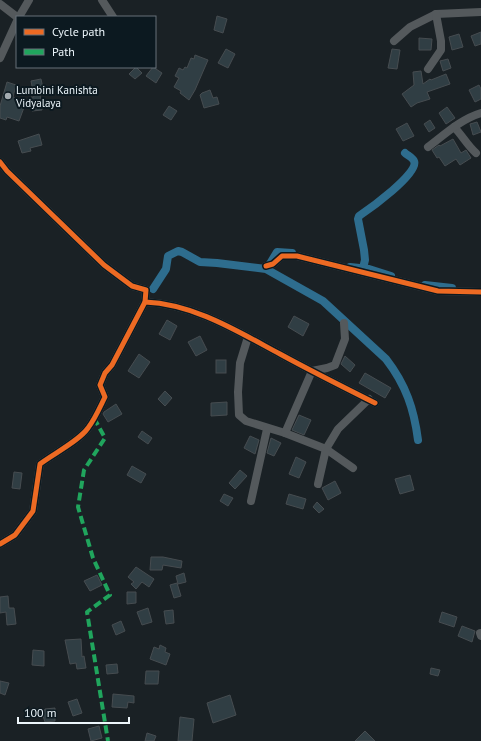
<svg xmlns="http://www.w3.org/2000/svg" width="481" height="741" viewBox="0 0 481 741" font-family="'PT Sans',sans-serif">
<style>
.lines{fill:none;stroke-linecap:round;stroke-linejoin:round}
.canal{stroke:#2e6d8e;stroke-width:8}
.building{fill:#303e44;stroke:#464c50}
.minor{stroke:#54595c;stroke-width:8}
.quiet{stroke:#20a55d;stroke-width:4;stroke-dasharray:8 4;stroke-linecap:butt}
.cycleway-casing{stroke:#0c1920;stroke-width:8}
.cycleway{stroke:#ed6a23;stroke-width:5}
.poi-dot{fill:#a3abb0;stroke:#0c1920;stroke-width:1.5}
.labels{text-anchor:middle;dominant-baseline:central;stroke-width:4;stroke-linejoin:round;paint-order:stroke}
.poi-label{font-size:11px;fill:#edf6fb;stroke:#0c1920;text-anchor:start}
</style>
<rect width="100%" height="100%" fill="#1a2125"/>
<g class="lines">
<g class="canal">
<path d="M268,267L277,252L292,253"/>
<path d="M350,267L369,269L391,276"/>
<path d="M363,268L365,260L364,250L358,219L359,216C368,210 420,173 414,161C413,158 407,155 405,153"/>
<path d="M425,285L452,288"/>
<path d="M153,289L166,269L168,256L178,251L182,252L200,262L217,263L266,269L323,301L386,359C406,385 414,409 418,440"/>
</g>
</g>
<g class="building">
<path d="M217,16L227,19L223,33L214,30Z"/>
<path d="M481,32V44L475,46L471,36Z"/>
<path d="M459,34L463,47L452,50L449,37Z"/>
<path d="M419,38L432,39L431,50H419Z"/>
<path d="M226,49L235,54L228,68L218,63Z"/>
<path d="M392,49L400,50L397,69L388,68Z"/>
<path d="M195,55L208,60L195,90L189,100L180,93L181,91L174,87L179,78L175,76L179,68L183,70L185,67L187,68L191,58L194,59Z"/>
<path d="M448,59L451,68L443,71L440,61Z"/>
<path d="M136,67L142,73L135,79L129,74Z"/>
<path d="M153,67L162,73L156,83L146,76Z"/>
<path d="M421,71L423,84L430,79L431,80L446,74L450,84L427,92L430,99L417,103L411,107L402,94L414,85L413,72Z"/>
<path d="M41,79L44,93L40,94L42,110L32,111L31,97H34L31,81Z"/>
<path d="M7,82L16,85L13,97L26,102L19,121L7,117L6,120L0,118V106Z"/>
<path d="M479,85L481,89V99L475,102L469,90Z"/>
<path d="M210,90L213,98L217,97L219,104L204,108L200,95L202,93Z"/>
<path d="M169,106L177,111L171,120L163,115Z"/>
<path d="M447,107L455,118L446,124L439,113Z"/>
<path d="M430,120L435,128L429,132L424,124Z"/>
<path d="M477,122L481,132L473,135L470,124Z"/>
<path d="M407,123L414,136L403,141L396,129Z"/>
<path d="M39,134L42,145L30,148L31,151L22,153L18,141Z"/>
<path d="M453,139L461,153L466,150L471,158L460,165L456,159L445,166L439,157L437,158L432,150L439,145L440,146Z"/>
<path d="M294,316L309,324L303,336L288,327Z"/>
<path d="M167,320L177,326L170,340L159,334Z"/>
<path d="M200,336L207,350L196,356L188,342Z"/>
<path d="M139,354L150,362L139,378L128,371Z"/>
<path d="M345,356L355,365L350,372L341,364Z"/>
<rect x="216" y="360" width="10" height="13"/>
<path d="M365,373L391,388L385,398L359,383Z"/>
<path d="M165,391L172,398L165,406L158,399Z"/>
<path d="M227,402V415L211,416V403Z"/>
<path d="M116,404L122,414L108,422L103,414L104,412Z"/>
<path d="M299,415L311,420L304,435L292,430Z"/>
<path d="M142,431L152,438L148,444L138,437Z"/>
<path d="M250,436L259,440L255,454L244,448Z"/>
<path d="M271,438L281,443L274,456L267,453Z"/>
<path d="M296,457L306,462L299,478L289,474Z"/>
<path d="M132,466L146,474L141,483L127,475Z"/>
<path d="M240,470L247,476L235,489L229,483Z"/>
<path d="M14,472L22,473L20,489L12,488Z"/>
<path d="M410,475L414,490L400,494L395,479Z"/>
<path d="M335,481L341,493L328,500L322,488Z"/>
<path d="M224,494L233,498L228,506L220,501Z"/>
<path d="M289,494L306,499L303,509L286,504Z"/>
<path d="M317,502L324,509L319,513L313,507Z"/>
<path d="M151,557H163L182,561L181,568L163,565L162,570H150Z"/>
<path d="M136,567L154,579L149,587L142,582L136,589L131,584L134,582L128,577Z"/>
<path d="M184,573L186,582L178,584L176,576Z"/>
<path d="M97,575L102,585L90,591L84,581Z"/>
<path d="M177,583L181,596L174,598L170,585Z"/>
<path d="M127,592H136V603L127,604Z"/>
<path d="M8,596L9,608H14L16,624L7,625L6,612L0,613V597Z"/>
<path d="M148,608L152,622L142,625L137,612Z"/>
<path d="M173,610L174,623L166,624L164,611Z"/>
<path d="M442,612L457,617L454,627L439,622Z"/>
<path d="M121,621L125,631L116,635L112,625Z"/>
<path d="M462,626L475,631L472,642L458,636Z"/>
<path d="M81,639L82,657L84,656L86,668L77,669L76,663L70,664L65,640Z"/>
<path d="M160,645L166,648L165,652L170,654L166,665L150,659L154,647L159,649Z"/>
<path d="M33,650L44,651V666L32,665Z"/>
<path d="M117,664L118,673L107,674L106,665Z"/>
<path d="M431,668L440,670L438,676L430,674Z"/>
<path d="M146,671H159L158,684H145Z"/>
<path d="M0,681L9,683L5,695L0,693Z"/>
<path d="M113,694L134,696V703L128,702L127,708L112,707Z"/>
<path d="M230,695L236,715L213,723L207,703Z"/>
<path d="M77,699L82,713L73,716L68,702Z"/>
<path d="M55,708V721L45,722L43,716L45,709Z"/>
<path d="M180,717L194,719L192,741H178Z"/>
<path d="M99,726L102,738L91,741L88,729Z"/>
<path d="M365,731L375,741H355Z"/>
<path d="M147,733L156,736L154,741H145Z"/>
</g>
<g class="lines">
<g class="minor">
<path d="M102,0L113,17"/>
<path d="M0,4L17,17"/>
<path d="M19,17L29,0"/>
<path d="M394,41L410,27L436,14L481,12"/>
<path d="M0,58L17,21"/>
<path d="M428,69L441,50V41L436,14"/>
<path d="M454,127C462,135 467,145 476,153"/>
<path d="M428,147C445,134 461,119 481,113"/>
<path d="M0,162L7,171L104,265L132,286L146,290L145,302L112,365L105,373L100,385L105,397C100,407 95,419 88,428C79,441 53,454 40,464L33,511L15,535L0,544"/>
<path d="M266,266L273,264L282,256H297L438,291L481,292"/>
<path d="M145,302C194,304 237,331 280,354C311,371 343,387 375,403"/>
<path d="M248,337L240,363L238,392L239,415L246,421L285,433L326,449L353,468"/>
<path d="M285,433L312,371L327,368L335,365L345,339L344,323"/>
<path d="M318,484L326,449L338,429L369,399"/>
<path d="M251,501L267,429"/>
<path d="M480,633L481,636"/>
</g>
<path class="quiet" d="M94,418L105,438L84,470L78,507L93,558L110,595L87,612L108,741"/>
<g class="cycleway-casing">
<g id="cycleway">
<path d="M0,162L7,171L104,265L132,286L146,290L145,302L112,365L105,373L100,385L105,397C100,407 95,419 88,428C79,441 53,454 40,464L33,511L15,535L0,544"/>
<path d="M266,266L273,264L282,256H297L438,291L481,292"/>
<path d="M145,302C194,304 237,331 280,354C311,371 343,387 375,403"/>
</g>
</g>
<use href="#cycleway" class="cycleway"/>
</g>
<circle class="poi-dot" cx="8" cy="96" r="4"/>
<g class="labels">
<g class="poi-label">
<text x="16" y="90">Lumbini Kanishta<tspan x="16" dy="13">Vidyalaya</tspan></text>
</g>
</g>
<rect x="16" y="16" width="140" height="52" fill="#0c1920" stroke="#667178"/>
<rect x="24" y="29" width="20" height="6" fill="#ed6a23" stroke="#667178"/>
<text x="52" y="36" font-size="12" fill="#edf6fb">Cycle path</text>
<rect x="24" y="49" width="20" height="6" fill="#20a55d" stroke="#667178"/>
<text x="52" y="56" font-size="12" fill="#edf6fb">Path</text>
<path d="M18 717v6h111v-6" fill="none" stroke="#edf6fb" stroke-width="2"/>
<text x="24" y="717" font-size="12" fill="#edf6fb" stroke="#0c1920" stroke-width="3" paint-order="stroke">100 m</text>
</svg>
